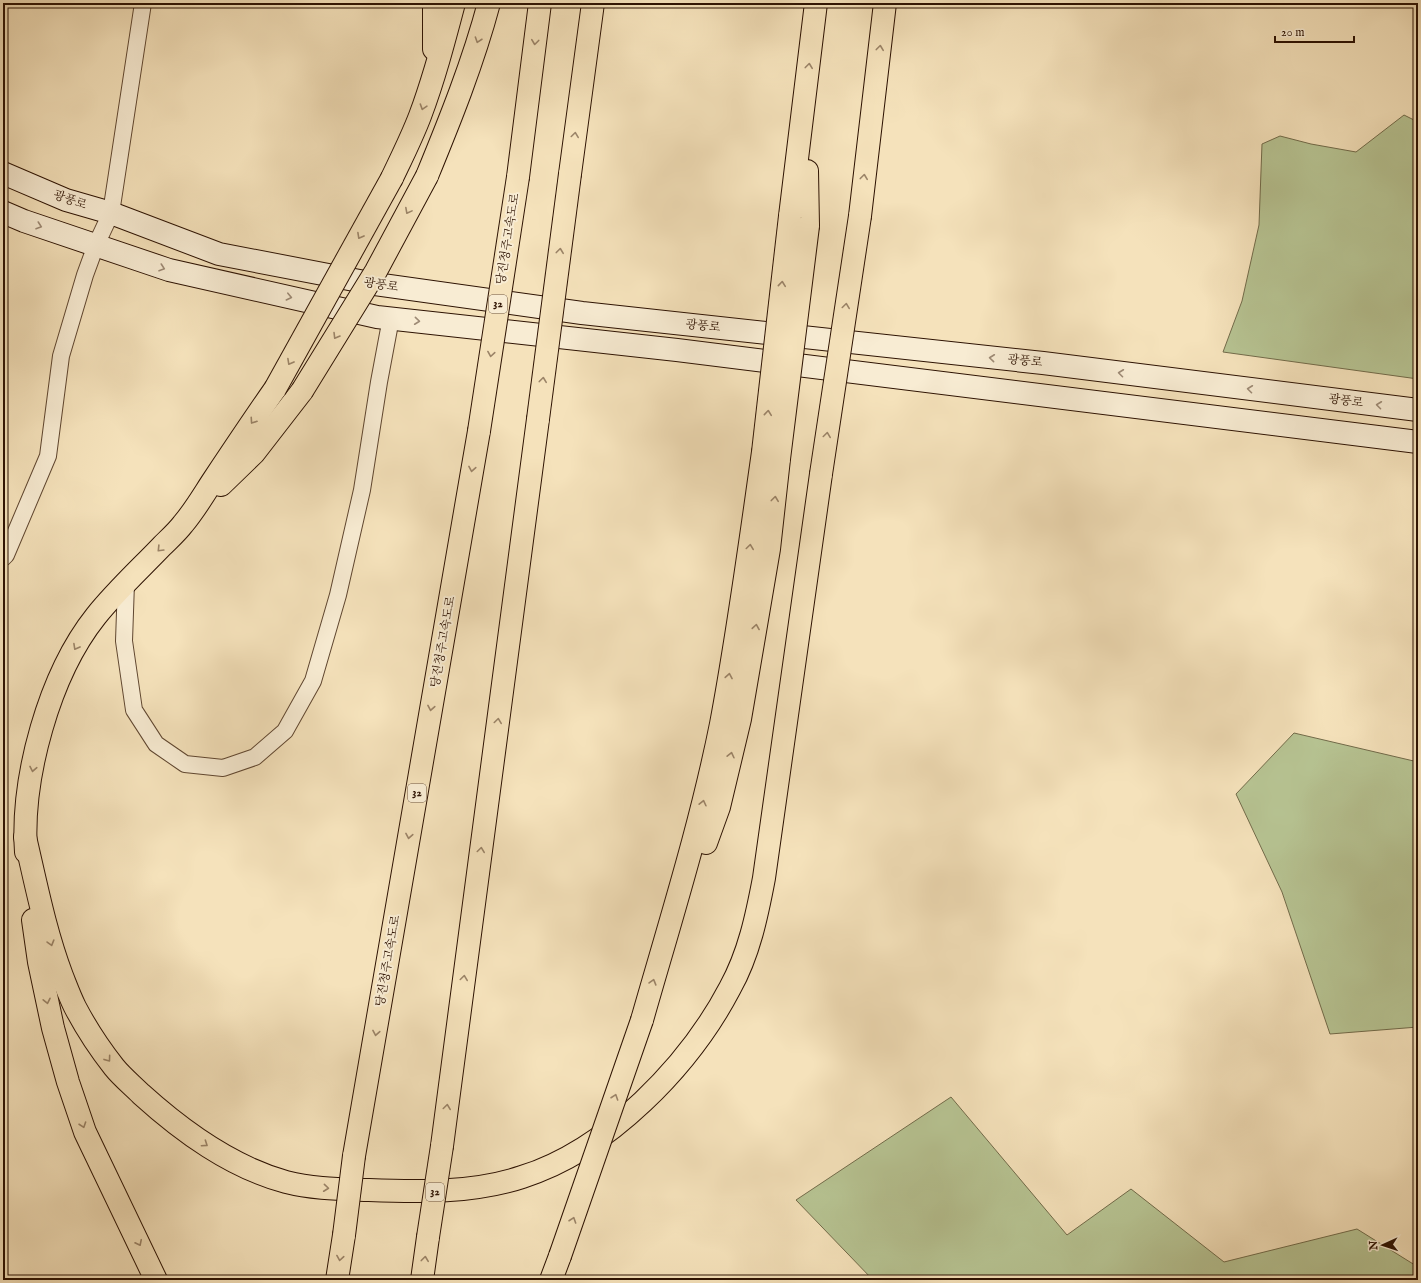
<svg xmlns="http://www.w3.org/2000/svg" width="1421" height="1283" viewBox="0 0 1421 1283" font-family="'IM FELL English','Noto Serif KR',serif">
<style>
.green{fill:#b7c493;stroke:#726b4a}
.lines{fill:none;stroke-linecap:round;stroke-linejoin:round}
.service-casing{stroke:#5f4630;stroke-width:18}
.secondary-casing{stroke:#2d1202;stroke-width:24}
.motorway-casing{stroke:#2d1202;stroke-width:24}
.service{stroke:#f8ecd3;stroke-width:16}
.secondary{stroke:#f8ecd3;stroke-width:22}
.motorway{stroke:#f5e2bb;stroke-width:22}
.motorway-bridge-casing{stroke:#2d1202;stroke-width:24;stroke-linecap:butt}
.motorway-bridge{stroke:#f5e2bb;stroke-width:22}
.oneway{stroke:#9b8468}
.oneway2{stroke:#9d8a75}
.labels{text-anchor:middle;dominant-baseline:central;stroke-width:4;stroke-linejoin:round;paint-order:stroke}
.shield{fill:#f8ecd3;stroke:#6a5341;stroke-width:1}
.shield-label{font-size:11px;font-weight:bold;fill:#2d1202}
.street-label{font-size:12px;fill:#2d1202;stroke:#f8ecd3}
</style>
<rect width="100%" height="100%" fill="#f5e2bb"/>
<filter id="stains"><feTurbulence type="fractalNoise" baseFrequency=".005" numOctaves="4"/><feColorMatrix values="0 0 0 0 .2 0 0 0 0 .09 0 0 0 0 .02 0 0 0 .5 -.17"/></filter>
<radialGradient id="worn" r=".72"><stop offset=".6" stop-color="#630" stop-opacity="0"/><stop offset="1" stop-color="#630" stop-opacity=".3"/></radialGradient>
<g class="green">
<path d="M1404,115L1418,122V379L1223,352L1242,301L1259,225L1262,144L1280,136L1311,144L1356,152Z"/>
<path d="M1294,733L1418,762V1027L1330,1034L1282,892L1236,794Z"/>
<path d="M951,1097L1067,1235L1131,1189L1224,1262L1357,1229L1418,1267V1280H873L796,1200Z"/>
</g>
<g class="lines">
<g class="service-casing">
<g id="service">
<path d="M3,558L6,555L48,456L61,356L85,275L96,245L111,213L143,3"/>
<path d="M126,583L124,641L134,710L156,744L185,764L223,768L255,757L285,731L313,681L338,595L362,490L379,382L391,318"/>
</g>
</g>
<g class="secondary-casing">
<g id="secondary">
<path d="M3,173L66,200L111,213L219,254L375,284L582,313L1043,363L1418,410"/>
<path d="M3,212L24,221L169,270L377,317L677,350L1418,442"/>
</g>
</g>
<g class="motorway-casing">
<g id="motorway">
<path d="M434,49V3"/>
<path d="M807,171L808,226"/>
<path d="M570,174L593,3"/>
<path d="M427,176C450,120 473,63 489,3"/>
<path d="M518,177L540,3"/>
<path d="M392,178C402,157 412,137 420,116C434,79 444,41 454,3"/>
<path d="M790,216L816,3"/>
<path d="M860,216L885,3"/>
<path d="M221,485L254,453L302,391"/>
<path d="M25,837C36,884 45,931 62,976C66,986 70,997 75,1007C86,1028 99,1048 114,1067C122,1077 132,1085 141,1094C183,1132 231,1167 286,1182C313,1189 341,1189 369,1190C419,1192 474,1193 522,1177C608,1150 689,1066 730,988C749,954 757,915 764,878L821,474"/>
<path d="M706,843L719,807L740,719L769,549L779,459"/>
<path d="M26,852C21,778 49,675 96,616C116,591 140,569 162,546C169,539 177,532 183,524C195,510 204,494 214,479C234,449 254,419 275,389"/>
<path d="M33,920L39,962L53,1028L68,1082L85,1132L156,1280"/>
<path d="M642,1020C670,922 701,824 721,724C738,634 750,543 763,452"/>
<path d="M442,1146L538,419"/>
<path d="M354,1156L479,431"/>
<path d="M337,1280L344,1235"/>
<path d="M422,1280L428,1237"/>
<path d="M551,1280L560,1256"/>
</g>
</g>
<use href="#service" class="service"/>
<use href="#secondary" class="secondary"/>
<use href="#motorway" class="motorway"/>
<g class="motorway-bridge-casing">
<g id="motorway-bridge">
<path d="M275,389L392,178"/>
<path d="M302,391L376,271L427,176"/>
<path d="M538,419L570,174"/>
<path d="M479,431L518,177"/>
<path d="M763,452L790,216"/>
<path d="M779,459L808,226"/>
<path d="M821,474L860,216"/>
<path d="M344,1235L354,1156"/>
<path d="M428,1237L442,1146"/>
<path d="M560,1256L642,1020"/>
</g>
</g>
<use href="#motorway-bridge" class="motorway-bridge"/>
</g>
<defs><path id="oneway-chevron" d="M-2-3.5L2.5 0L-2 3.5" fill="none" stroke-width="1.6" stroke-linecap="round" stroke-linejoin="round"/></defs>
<g class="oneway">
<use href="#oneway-chevron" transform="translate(478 40) rotate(109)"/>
<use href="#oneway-chevron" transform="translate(535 42) rotate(97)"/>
<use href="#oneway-chevron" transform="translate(880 48) rotate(-83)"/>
<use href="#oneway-chevron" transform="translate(809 66) rotate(-83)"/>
<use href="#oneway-chevron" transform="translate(423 107) rotate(108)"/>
<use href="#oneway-chevron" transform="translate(575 135) rotate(-82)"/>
<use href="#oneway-chevron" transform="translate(864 177) rotate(-83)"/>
<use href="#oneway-chevron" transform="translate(408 211) rotate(118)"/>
<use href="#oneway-chevron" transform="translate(360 236) rotate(119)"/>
<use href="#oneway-chevron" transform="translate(560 251) rotate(-83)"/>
<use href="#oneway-chevron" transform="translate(782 284) rotate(-84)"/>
<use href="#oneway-chevron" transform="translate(846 306) rotate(-82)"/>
<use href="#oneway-chevron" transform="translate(336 336) rotate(121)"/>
<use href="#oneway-chevron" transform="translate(491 354) rotate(99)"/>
<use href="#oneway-chevron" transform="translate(290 362) rotate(119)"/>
<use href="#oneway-chevron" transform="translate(543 380) rotate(-83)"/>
<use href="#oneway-chevron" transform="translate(768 413) rotate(-84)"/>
<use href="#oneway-chevron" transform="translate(253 421) rotate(124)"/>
<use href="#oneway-chevron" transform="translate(827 435) rotate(-82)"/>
<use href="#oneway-chevron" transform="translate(472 469) rotate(100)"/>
<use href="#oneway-chevron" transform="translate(775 499) rotate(-83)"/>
<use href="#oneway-chevron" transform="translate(750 547) rotate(-82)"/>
<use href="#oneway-chevron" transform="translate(160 549) rotate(134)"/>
<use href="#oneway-chevron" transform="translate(756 627) rotate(-81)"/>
<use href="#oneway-chevron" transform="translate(76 647) rotate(119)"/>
<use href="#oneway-chevron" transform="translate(729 676) rotate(-80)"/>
<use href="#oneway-chevron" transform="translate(431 708) rotate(100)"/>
<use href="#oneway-chevron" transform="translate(498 721) rotate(-82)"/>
<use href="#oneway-chevron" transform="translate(731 755) rotate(-77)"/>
<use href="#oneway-chevron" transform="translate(33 769) rotate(101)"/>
<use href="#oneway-chevron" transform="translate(703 803) rotate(-77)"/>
<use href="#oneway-chevron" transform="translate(409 836) rotate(100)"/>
<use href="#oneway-chevron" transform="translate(481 850) rotate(-82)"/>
<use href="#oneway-chevron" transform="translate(51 943) rotate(74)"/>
<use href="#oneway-chevron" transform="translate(464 978) rotate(-82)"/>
<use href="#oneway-chevron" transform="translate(653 982) rotate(-74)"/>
<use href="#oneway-chevron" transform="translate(47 1001) rotate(78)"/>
<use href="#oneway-chevron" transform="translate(376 1033) rotate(100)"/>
<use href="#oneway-chevron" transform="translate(108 1059) rotate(54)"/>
<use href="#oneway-chevron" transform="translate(615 1097) rotate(-71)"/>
<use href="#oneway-chevron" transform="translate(447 1107) rotate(-82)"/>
<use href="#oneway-chevron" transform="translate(83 1125) rotate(71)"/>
<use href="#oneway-chevron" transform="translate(205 1144) rotate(34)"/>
<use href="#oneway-chevron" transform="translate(326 1188) rotate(6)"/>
<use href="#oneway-chevron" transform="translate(573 1220) rotate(-71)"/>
<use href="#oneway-chevron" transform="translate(139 1243) rotate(64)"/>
<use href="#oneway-chevron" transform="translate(340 1258) rotate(99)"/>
<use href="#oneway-chevron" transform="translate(425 1259) rotate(-83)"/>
</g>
<g class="oneway2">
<use href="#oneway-chevron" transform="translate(39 226) rotate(19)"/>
<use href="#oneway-chevron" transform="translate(162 268) rotate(19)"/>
<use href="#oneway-chevron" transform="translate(289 297) rotate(13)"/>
<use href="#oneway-chevron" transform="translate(417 321) rotate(6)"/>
<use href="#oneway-chevron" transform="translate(992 358) rotate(-174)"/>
<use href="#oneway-chevron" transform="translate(1121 373) rotate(-173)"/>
<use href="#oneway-chevron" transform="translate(1250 389) rotate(-173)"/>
<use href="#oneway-chevron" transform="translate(1379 405) rotate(-173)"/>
</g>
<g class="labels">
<g class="shield">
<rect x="489" y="295" width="18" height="18" rx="3"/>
<rect x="408" y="784" width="18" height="18" rx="3"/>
<rect x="426" y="1183" width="18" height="18" rx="3"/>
</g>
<g class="shield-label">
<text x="498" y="304">32</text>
<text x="417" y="793">32</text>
<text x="435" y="1192">32</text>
</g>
<g class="street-label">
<text transform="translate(70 200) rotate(19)">광풍로</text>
<text transform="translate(508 239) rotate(-81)">당진청주고속도로</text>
<text transform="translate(381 285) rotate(9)">광풍로</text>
<text transform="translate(703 326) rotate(6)">광풍로</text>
<text transform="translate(1025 361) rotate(6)">광풍로</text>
<text transform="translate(1346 401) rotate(7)">광풍로</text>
<text transform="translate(443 642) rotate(-80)">당진청주고속도로</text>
<text transform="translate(388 961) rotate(-80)">당진청주고속도로</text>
</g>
</g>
<rect width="1421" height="1283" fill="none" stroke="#f5e2bb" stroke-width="16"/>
<rect x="4" y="4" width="1413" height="1275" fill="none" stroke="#2d1202" stroke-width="2"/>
<rect x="8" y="8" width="1405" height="1267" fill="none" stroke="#2d1202"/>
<g transform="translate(1383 1245) rotate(267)" stroke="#f8ecd3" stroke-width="3" paint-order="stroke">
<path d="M0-3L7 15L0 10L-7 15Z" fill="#2d1202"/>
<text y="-6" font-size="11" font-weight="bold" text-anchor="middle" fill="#2d1202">N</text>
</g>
<path d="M1275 36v6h79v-6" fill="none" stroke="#2d1202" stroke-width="2"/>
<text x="1281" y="36" font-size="12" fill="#2d1202" stroke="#f8ecd3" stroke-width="3" paint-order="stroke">20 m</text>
<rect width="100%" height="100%" filter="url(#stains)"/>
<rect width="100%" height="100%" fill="url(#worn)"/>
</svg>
